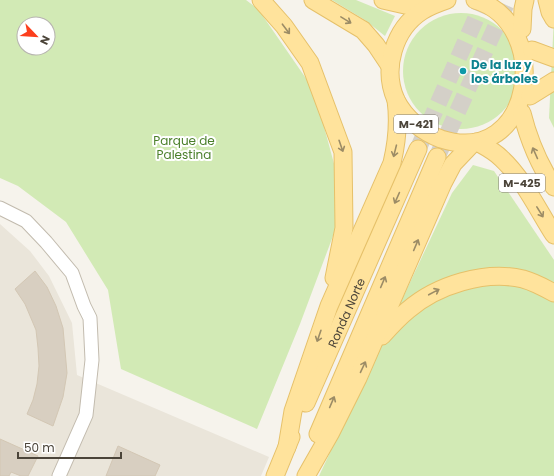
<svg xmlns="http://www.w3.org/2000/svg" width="554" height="476" viewBox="0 0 554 476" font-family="Poppins,sans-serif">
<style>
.residential{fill:#eae5da}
.green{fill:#d2eab5;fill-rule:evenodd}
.building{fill:#d8cfc1;stroke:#d3c7b4}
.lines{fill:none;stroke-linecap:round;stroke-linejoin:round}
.major-tunnel{stroke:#d4d0c8;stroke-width:17;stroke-dasharray:17 8;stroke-linecap:butt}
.minor-casing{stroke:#c2bbae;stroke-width:15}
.major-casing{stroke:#e6c16a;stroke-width:19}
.minor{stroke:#fff;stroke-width:13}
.major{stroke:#ffe39c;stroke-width:17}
.oneway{stroke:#9c8c66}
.culture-dot{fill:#0f9aa8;stroke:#fff;stroke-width:1.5}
.labels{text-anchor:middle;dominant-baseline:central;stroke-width:4;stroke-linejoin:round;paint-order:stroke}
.shield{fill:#fff;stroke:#817c74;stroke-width:1}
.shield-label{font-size:11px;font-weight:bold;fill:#4b4439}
.culture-label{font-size:12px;font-weight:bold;fill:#0d838f;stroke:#fff;text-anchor:start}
.park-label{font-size:12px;fill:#4a7f2a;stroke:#fff}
.street-label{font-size:12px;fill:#4b4439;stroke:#fff}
</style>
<rect width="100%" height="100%" fill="#f6f3ec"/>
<path class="residential" d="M0,224L30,251L49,276L72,323L77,375L269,457L261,476H0Z"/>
<g class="green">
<path d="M0,0H246L258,9L314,90L345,204L300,324L257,429L121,369L108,290L66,222L18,186L0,178ZM24,24H48V48H24Z"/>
<path d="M332,0H356L395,16L385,36L365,20Z"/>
<circle cx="461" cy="71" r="58"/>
<path d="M554,17V128L549,118Z"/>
<path d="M473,165L494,171L554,260V476H319L452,193Z"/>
</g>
<g class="building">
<path d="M35,271L47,287L56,306L63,328L67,373L63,397L53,426L27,414L33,400L37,384L39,366L38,348L36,330L25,304L15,289Z"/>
<path d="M0,439L38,456L28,476H21L11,472L9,476H0Z"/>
<path d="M118,446L160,465L155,476H106Z"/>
</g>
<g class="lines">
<g class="major-tunnel">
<path d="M418,149L484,0"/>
<path d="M437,157L508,0"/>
</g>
<g class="minor-casing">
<path id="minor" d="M0,208L26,221L46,242L72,273L84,306L90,318L92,360L86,415L59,476"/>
</g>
<g class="major-casing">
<g id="major">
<path d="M261,0L284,26L310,63L343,152L344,228L334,278"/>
<path d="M313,0L363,30L376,45L390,66"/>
<path d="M383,0L405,5L433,4"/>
<path d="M447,0C438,3 430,6 422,11C394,29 382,69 396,100C405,118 422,132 441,139C534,169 554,23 475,0"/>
<path d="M547,0L550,12L554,19"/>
<path d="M522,29L523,9L525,0"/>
<path d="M532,50L554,58"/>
<path d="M530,96L554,81"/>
<path d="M522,113C529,141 538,163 554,187"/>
<path d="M477,142C486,147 494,151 501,158C523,178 538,210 554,235"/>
<path d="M382,336C390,327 398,318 408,310C437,285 485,270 523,279C534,282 545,288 554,293"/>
<path id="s1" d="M306,403L418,149"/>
<path d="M318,434L437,157"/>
<path d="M287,447L293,411L329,306L392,163C397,142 399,122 396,100"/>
<path d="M275,476L291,437"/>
<path d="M306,476L331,432L358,378L443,183L453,164L473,143"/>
</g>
</g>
<use href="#minor" class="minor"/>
<use href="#major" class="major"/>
</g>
<defs><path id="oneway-shaft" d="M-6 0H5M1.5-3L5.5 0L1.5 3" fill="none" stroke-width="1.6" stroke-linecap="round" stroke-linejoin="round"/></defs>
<g class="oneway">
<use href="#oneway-shaft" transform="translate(346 20) rotate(31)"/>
<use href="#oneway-shaft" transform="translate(286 29) rotate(53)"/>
<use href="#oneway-shaft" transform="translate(341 146) rotate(71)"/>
<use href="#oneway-shaft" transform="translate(395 151) rotate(104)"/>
<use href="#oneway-shaft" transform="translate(535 153) rotate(-114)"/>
<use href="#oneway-shaft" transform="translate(397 198) rotate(114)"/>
<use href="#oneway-shaft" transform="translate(540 212) rotate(58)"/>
<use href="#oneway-shaft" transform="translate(416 245) rotate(-67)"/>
<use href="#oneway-shaft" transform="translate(383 282) rotate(-67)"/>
<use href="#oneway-shaft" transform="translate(434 292) rotate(-28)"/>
<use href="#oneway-shaft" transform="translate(319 336) rotate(109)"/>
<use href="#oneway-shaft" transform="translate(363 367) rotate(-65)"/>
<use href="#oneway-shaft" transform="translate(332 402) rotate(-67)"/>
</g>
<circle class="culture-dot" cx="463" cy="71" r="4"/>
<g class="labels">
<g class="shield">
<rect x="394" y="115" width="44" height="18" rx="3"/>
<rect x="499" y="174" width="46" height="18" rx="3"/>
</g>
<g class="shield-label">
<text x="416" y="124">M-421</text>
<text x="522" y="183">M-425</text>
</g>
<g class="culture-label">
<text x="471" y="64">De la luz y<tspan x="471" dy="14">los árboles</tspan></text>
</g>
<g class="park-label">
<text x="184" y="140">Parque de<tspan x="184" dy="14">Palestina</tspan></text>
</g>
<g class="street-label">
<text stroke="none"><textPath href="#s1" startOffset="99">Ronda Norte</textPath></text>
</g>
</g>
<g transform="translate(36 36) rotate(115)"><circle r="19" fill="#ffffff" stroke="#b7b4b0"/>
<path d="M0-3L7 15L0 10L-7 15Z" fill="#fc3f1d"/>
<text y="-6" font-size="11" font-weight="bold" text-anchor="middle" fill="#4b4439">N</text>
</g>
<path d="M18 452v6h103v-6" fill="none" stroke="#4b4439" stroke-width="2"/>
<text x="24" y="452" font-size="12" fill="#4b4439" stroke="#ffffff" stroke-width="3" paint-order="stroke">50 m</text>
</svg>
